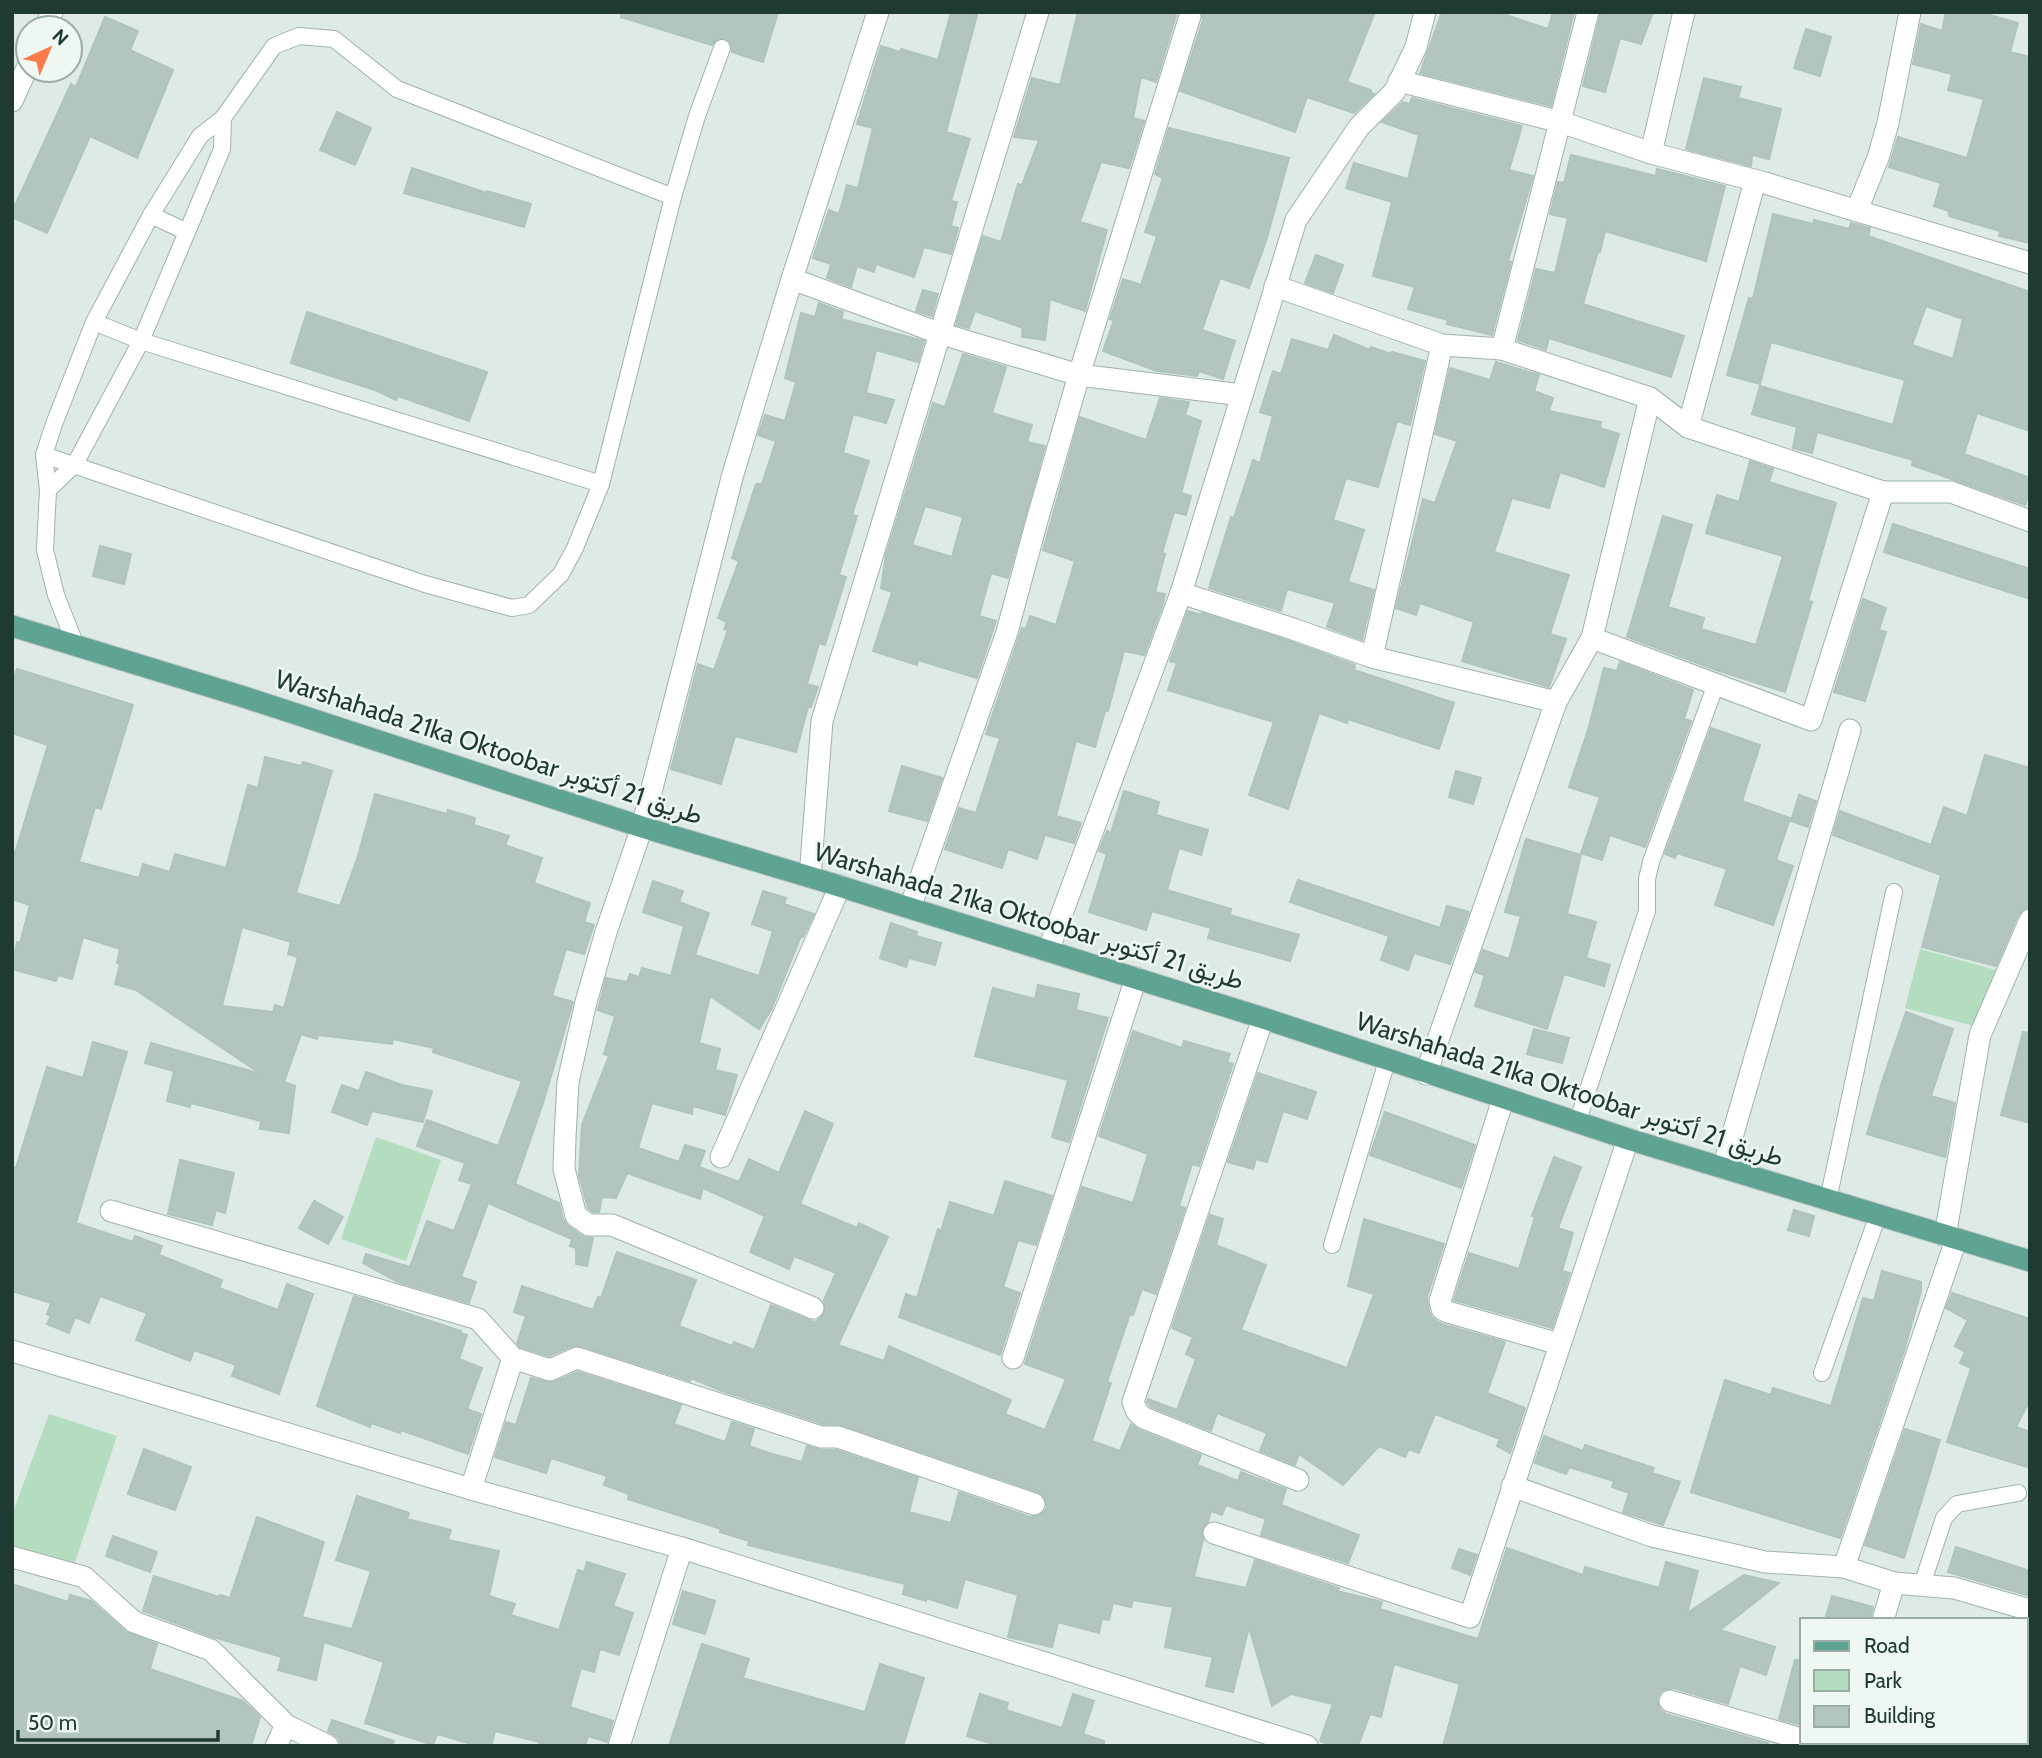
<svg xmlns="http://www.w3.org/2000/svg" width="2042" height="1758" viewBox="0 0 2042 1758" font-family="Cabin,Vazirmatn,sans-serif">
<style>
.green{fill:#b4ddc0}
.building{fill:#b2c5be;stroke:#afc4bc;stroke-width:2;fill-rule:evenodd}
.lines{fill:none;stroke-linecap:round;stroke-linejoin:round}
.lane-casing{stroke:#a0b2ac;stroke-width:18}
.street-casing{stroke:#a0b2ac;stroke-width:23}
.secondary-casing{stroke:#9cb7ad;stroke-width:23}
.primary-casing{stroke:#bcc4c2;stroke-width:23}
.lane{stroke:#fff;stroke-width:16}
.street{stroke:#fff;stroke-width:21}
.secondary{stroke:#fff;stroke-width:21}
.primary{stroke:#5fa393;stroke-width:21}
.labels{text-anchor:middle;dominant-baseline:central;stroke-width:5;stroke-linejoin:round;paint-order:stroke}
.street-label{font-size:26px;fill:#1e3a33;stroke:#eef7f2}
</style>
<rect width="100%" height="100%" fill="#ddeae5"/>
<g class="green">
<path d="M1920,949L1996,970L1981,1028L1905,1008Z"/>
<path d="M376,1137L441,1160L406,1261L341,1239Z"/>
<path d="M49,1414L117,1436L74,1565L12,1549V1515Z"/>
</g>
<g class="building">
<path d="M622,12H778L763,62L732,52L730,42L725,38L716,40L712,45L621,17Z"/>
<path d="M951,12H966L977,15L946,132L970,139L951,201L957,202L951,226L958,228L951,254L924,247L914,277L876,264L874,272L857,266L851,287L827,278L831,264L813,258L829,210L839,214L847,185L858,188L873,128L857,124L881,46L900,52L901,49L938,60Z"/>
<path d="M1078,12H1177L1156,82L1141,77L1133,118L1144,121L1129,168L1101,162L1080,222L1107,230L1085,311L1050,299L1045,340L1022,337L1023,328L975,311L969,328L956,325L983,236L1001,242L1018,184L1022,185L1039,140L1014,137L1032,78L1060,85Z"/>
<path d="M1202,12H1375L1347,82L1371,90L1370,92L1374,94L1354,113L1307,97L1295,132L1180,91L1203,20Z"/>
<path d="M1442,12H1497L1548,29L1553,12H1574L1551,106L1420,73Z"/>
<path d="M1601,12H1653L1641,44L1620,38L1605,92L1583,86Z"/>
<path d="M1946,12H1979L2018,23L2010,52L2030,57V243L1999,236L2000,231L1949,216V211L1934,206L1941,183L1889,167L1898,137L1967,158L1984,99L1948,90L1952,74L1913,64L1921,24L1942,31Z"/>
<path d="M105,17L138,31L130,50L173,70L137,158L90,136L47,233L12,217V212L71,84L76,87Z"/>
<path d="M1806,29L1831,37L1820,76L1794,68Z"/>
<path d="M1704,78L1741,87L1738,98L1781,109L1769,159L1752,155L1751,166L1686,149Z"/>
<path d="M1412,98L1522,126L1509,170L1533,176L1508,261L1511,262L1492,335L1447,324L1448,320L1408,309L1415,287L1373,276L1392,202L1346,188L1354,163L1408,179L1419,135L1382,122L1403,102L1410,104Z"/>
<path d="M337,112L371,128L355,165L320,150Z"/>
<path d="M1169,128L1289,158L1266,241L1249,288L1220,278L1202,330L1235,341L1223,379L1199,371L1197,376L1157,371L1103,351L1114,320L1110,319L1123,279L1141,285L1157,236L1145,232L1163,178L1155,174Z"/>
<path d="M1571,155L1656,176L1657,169L1725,186L1706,261L1605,231L1600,252L1598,251L1583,304L1684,336L1671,377L1549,338L1546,350L1518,340L1536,269L1555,273L1568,218L1550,214L1558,182L1564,183Z"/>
<path d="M412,168L487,193V191L531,204L524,227L404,193Z"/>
<path d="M1773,214L1813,224L1814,220L1849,229L1851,223L1870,228L1868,236L2030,292V431L1977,413L1964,454L2030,478V491L2025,505L1912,465L1913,460L1817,432L1812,453L1793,448L1797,427L1752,414L1760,386L1893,425L1905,380L1771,342L1760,384L1727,375L1749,298L1753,299ZM1926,306L1963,319L1953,359L1912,345Z"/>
<path d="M1316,255L1343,265L1333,293L1305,283Z"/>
<path d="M923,290L938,294L932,316L916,311Z"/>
<path d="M819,303L843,312L841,319L924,341L918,362L876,350L866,393L894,400L886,423L853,414L843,453L869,461L852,515L857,516L839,575L846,577L825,645L819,643L807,684L818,687L811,707H808L796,752L735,736L721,784L671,769L698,664L714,670L728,630L724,629L727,622L718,618L739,561L732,558L756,484H762L776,441L758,435L765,415L785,421L796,382L785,378L801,313L815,317Z"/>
<path d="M307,312L487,372L469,421L398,396L396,400L375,390L291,363Z"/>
<path d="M1334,335L1370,350L1371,347L1391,354L1392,352L1425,361L1410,425L1397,421L1378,487L1346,478L1333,520L1364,530L1348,582L1374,590L1362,640L1327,627L1335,603L1287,589L1281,611L1209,588L1231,517L1234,518L1253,460L1260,463L1273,416L1260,412L1273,371L1281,374L1292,339L1328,350Z"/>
<path d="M963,354L1006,367L992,413L1032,425L1027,442L1045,446L1008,578L991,573L979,616L996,621L977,678L918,660L917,665L873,651L892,592L881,588L886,555L933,403L945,407ZM925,506L963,517L952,557L912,545Z"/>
<path d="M1496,362L1539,375L1534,391L1553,398L1549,411L1601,422L1600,428L1619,434L1604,487L1560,472L1549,508L1512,498L1494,552L1569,575L1550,634L1566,639L1549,687L1462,661L1474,622L1420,603L1416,615L1396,608L1423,499L1435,503L1457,441L1435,434L1450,368L1490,380Z"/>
<path d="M1160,398L1189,402L1185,415L1201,421L1181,493L1191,496L1186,515L1174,512L1162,553L1165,554L1155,592L1165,594L1163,604L1144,655L1124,651L1108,711H1105L1095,747L1076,741L1056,816L1081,823L1074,843L1045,835L1037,859L1008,849L1002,868L945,849L959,808L976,813L1000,738L986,734L1022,628L1026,629L1030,616L1056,625L1075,561L1043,550L1080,417L1146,440Z"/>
<path d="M1750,461L1773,469L1769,482L1836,503L1808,601L1812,602L1785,692L1716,670L1627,637L1663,516L1692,525L1668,607L1704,618L1701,629L1756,645L1783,556L1706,533L1717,495L1739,502Z"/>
<path d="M1893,524L2030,569V599L1884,552Z"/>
<path d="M100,546L131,554L124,584L93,576Z"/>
<path d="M1863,599L1886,608L1879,630L1886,632L1865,701L1834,692Z"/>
<path d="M1188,611L1201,615L1202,613L1289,641L1355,665L1354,670L1454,703L1439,749L1348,719L1347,723L1319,713L1288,809L1249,795L1274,722L1168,690L1177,663L1170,661Z"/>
<path d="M1620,662L1693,690L1684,719L1691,721L1645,847L1610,835L1602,860L1581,853L1600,797L1569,787L1588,730L1604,668L1617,671Z"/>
<path d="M17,669L133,705L101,809L95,807L79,862L139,878L143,864L170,872L175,854L226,868L248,785L258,788L265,757L301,766L303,762L332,771L296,893L340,906L358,856L375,794L447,814L448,810L475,818L474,825L509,836L505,845L542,858L534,883L590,903L584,922L594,925L584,954L566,949L552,996L573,1002L543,1103L515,1184L559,1203L563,1219L568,1226L582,1236L593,1238L587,1266L576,1264V1248L570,1246L572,1239L488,1203L461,1277L476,1282L469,1303L398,1282L363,1263L366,1254L410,1267L427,1221L454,1231L472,1184L459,1180L465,1163L417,1146L427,1120L498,1146L522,1081L433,1052L434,1048L393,1039L392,1044L318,1035L317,1039L301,1034L284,1082L295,1086L289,1133L260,1129L261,1121L191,1103L190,1107L167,1101L174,1071L145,1063L151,1043L261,1074L136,990L115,984L120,964L117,963L120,949L83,937L72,979L58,975L56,981L12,969L17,942L20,943L30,905L12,899V863L48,745L12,733V684ZM242,927L291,942L288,954L298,957L284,1008L275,1005L273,1012L222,1006Z"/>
<path d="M1711,728L1760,745L1742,801L1790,818L1776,860L1793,866L1773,925L1715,905L1727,869L1677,853L1675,858L1665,854Z"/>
<path d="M1985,755L2030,768V907L2023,909L2018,915L1996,966L1922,947L1941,875L1833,835L1840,811L1931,845L1944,807L1967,816Z"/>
<path d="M902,766L942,778L927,821L889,811Z"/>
<path d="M1456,771L1481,778L1473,804L1449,797Z"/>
<path d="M1124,791L1159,802L1156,815L1208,830L1201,855L1179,848L1167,890L1231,909L1230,915L1299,935L1290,961L1208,938L1211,928L1152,911L1146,930L1089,912L1107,854L1099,851L1107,831L1111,833Z"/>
<path d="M1799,795L1816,801L1808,827L1791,821Z"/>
<path d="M1526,839L1581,855L1567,914L1596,922L1586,958L1610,965L1604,986L1564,974L1547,1029L1475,1006L1485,975L1475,972L1483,950L1509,959L1521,916L1505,912Z"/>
<path d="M1298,880L1440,928L1447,906L1469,912L1450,964L1414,953L1408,970L1381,960L1389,936L1290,902Z"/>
<path d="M653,881L683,891L679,902L709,913L695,955L759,976L773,931L752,924L763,891L786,898L784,904L814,914L803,937L801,936L771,1010L759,1029L710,996L699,1043L720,1049L715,1070L737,1075L725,1115L693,1106L692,1114L652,1103L638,1148L679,1162L685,1145L705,1151L699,1167L739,1182L749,1159L779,1173L805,1111L833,1124L800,1204L857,1228L859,1223L888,1237L838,1345L884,1361L889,1346L1011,1400L1005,1414L1045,1430L1066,1379L1025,1364L1082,1187L1133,1203L1148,1154L1099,1136L1133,1031L1182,1048L1184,1041L1230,1054L1227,1062L1233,1064L1199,1166L1192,1164L1179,1206L1185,1208L1156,1294L1142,1289L1133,1315L1130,1314L1107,1382L1111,1383L1092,1441L1120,1451L1131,1424L1139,1430L1201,1455L1197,1465L1238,1481L1241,1472L1286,1489L1281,1505L1359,1535L1348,1563L1261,1535L1266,1519L1226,1505L1222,1515L1211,1511L1208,1522L1202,1528L1203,1540L1194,1577L1246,1588L1255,1560L1339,1588L1337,1591L1382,1602L1380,1609L1478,1639L1507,1548L1583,1575L1585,1567L1659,1588L1666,1562L1698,1571L1687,1613L1744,1575L1779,1583L1720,1630L1775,1647L1766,1675L1740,1666L1728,1704L1673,1688L1661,1691L1657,1698L1660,1710L1666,1714L1768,1743V1746H1443L1460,1684L1394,1664L1381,1717L1370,1714L1358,1746H1333L1320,1741L1333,1704L1291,1694L1272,1706L1249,1627L1233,1692L1206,1686L1213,1657L1165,1647L1173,1607L1133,1600L1131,1607L1113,1603L1109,1620L1102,1619L1099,1633L1058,1622L1052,1647L1008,1637L1018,1595L965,1579L957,1608L926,1598V1601L903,1594L905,1584L748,1545L749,1541L720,1532L721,1529L628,1499L629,1494L604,1485L607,1476L551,1458L546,1473L495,1457L506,1422L516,1425L531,1378L546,1382H554L578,1372L681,1405L674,1424L725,1442L732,1422L754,1429L749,1446L769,1453L802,1462L807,1446L821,1450H836L918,1478L909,1512L951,1523L959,1492L1030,1517L1042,1514L1047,1508L1044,1496L1038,1492L842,1425L823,1424L722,1391L691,1378L690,1381L581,1346H572L549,1356L520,1347L517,1343L526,1316L514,1312L522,1286L593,1310L598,1297L601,1298L617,1252L696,1280L679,1326L732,1346L734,1342L754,1350L771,1305L814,1322L821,1318L825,1312L824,1300L836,1273L794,1256L789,1269L750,1252L765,1216L703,1188L700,1199L627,1173L616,1198L602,1197L599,1212H593L588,1208L579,1176L582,1125L609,1056L604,1054L615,1016L598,1010L606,978L627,982L630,974L639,977L642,968L671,976L684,926L643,912Z"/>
<path d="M891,923L917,932L916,936L941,943L935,965L909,958L906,967L880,958Z"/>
<path d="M1038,985L1079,994L1076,1010L1108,1018L1069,1142L1052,1137L1068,1080L975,1056L993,988L1035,999Z"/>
<path d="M1906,1012L1953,1029L1931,1096L1955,1103L1945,1157L1867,1134L1882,1082Z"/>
<path d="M1534,1029L1569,1038L1562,1063L1527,1054Z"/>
<path d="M2023,1032L2030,1033V1123L2001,1115Z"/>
<path d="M93,1042L127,1052L76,1223L133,1242L135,1236L162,1246L159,1255L222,1280L219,1288L278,1310L287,1284L313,1294L279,1394L232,1376L236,1365L194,1350L190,1361L136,1340L147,1313L100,1296L89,1323L75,1317L69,1333L47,1324L51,1316L47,1314L51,1303L12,1291V1167L16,1168L47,1067L83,1078Z"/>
<path d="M366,1072L402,1085L432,1091L423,1122L372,1111L367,1125L332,1112L342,1085L359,1091Z"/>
<path d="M1258,1073L1316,1092L1307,1119L1283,1111L1267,1162L1256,1159L1253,1169L1228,1162Z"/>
<path d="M1385,1112L1475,1145L1461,1188L1370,1155Z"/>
<path d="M1554,1157L1581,1167L1558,1228L1573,1233L1562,1271L1570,1273L1552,1328L1454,1300L1469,1253L1519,1269L1535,1217L1532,1216Z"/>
<path d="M180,1160L234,1173L225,1213L216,1210L212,1225L168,1214Z"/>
<path d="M1005,1181L1052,1196L1036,1245L1018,1240L1003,1287L1020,1293L1000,1355L899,1317L906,1294L917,1298L938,1229L941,1231L950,1202L994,1216Z"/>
<path d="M314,1201L343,1217L328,1244L299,1228Z"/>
<path d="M1794,1210L1814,1216L1809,1236L1788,1230Z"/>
<path d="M1210,1215L1223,1219L1216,1245L1266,1265L1241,1330L1347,1368L1374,1294L1348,1286L1364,1219L1444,1244L1427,1297L1429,1312L1432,1318L1442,1324L1505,1342L1487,1393L1525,1408L1510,1453L1497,1446L1500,1439L1435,1414L1419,1453L1409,1449L1405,1457L1379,1446L1343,1485L1299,1454L1295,1465L1260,1451L1267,1433L1217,1413L1211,1431L1151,1407L1147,1402L1148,1399L1177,1410L1196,1359L1186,1354L1193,1337L1172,1328Z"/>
<path d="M1882,1271L1921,1282V1291L1904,1351L1840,1538L1691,1492L1725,1380L1771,1395L1773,1388L1831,1406L1863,1298L1874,1301Z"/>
<path d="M1952,1293L2030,1319V1400L2016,1427L2030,1432V1468L1947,1442L1971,1368L1960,1363L1965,1352L1955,1346L1968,1320L1946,1308Z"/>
<path d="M354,1296L461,1331L460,1333L467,1335L459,1359L482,1368L467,1409L481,1414L468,1454L401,1430L400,1433L371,1423L370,1427L317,1406Z"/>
<path d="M1905,1429L1940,1440L1904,1558L1865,1545Z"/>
<path d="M1544,1436L1583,1451L1585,1445L1654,1468L1652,1473L1680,1482L1663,1525L1623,1512L1629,1493L1612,1487L1614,1481L1569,1467L1566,1474L1535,1463Z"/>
<path d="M144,1449L191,1467L175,1510L128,1494Z"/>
<path d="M357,1496L409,1513L407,1519L451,1530L448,1540L499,1551L489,1596L515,1604L511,1615L559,1630L578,1570L584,1572L587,1562L625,1574L613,1606L633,1613L619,1655L600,1649L594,1672L581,1668L570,1707L613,1721L607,1742L588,1736L585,1746H538L540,1742L495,1731L491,1746H478L437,1734L433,1745L365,1723L384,1662L324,1642L316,1680L278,1670L282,1657L213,1637L143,1611L154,1576L219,1597L220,1595L230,1598L257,1517L324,1542L302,1617L352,1629L371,1571L336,1560Z"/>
<path d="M113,1536L157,1552L150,1572L106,1556Z"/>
<path d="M1956,1547L2030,1571V1596L1948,1572Z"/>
<path d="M1459,1549L1477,1555L1470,1575L1452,1568Z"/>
<path d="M12,1584L68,1602L70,1595L91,1601L126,1632L157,1644L150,1669L243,1701L260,1717L251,1746H12Z"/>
<path d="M683,1591L715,1601L705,1634L673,1624Z"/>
<path d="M1832,1596L1873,1607L1870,1620H1825Z"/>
<path d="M702,1644L749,1659L743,1678L865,1712L880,1664L924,1678L903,1746H669Z"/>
<path d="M1795,1660H1802V1725L1779,1719Z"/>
<path d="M980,1694L1008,1703L1006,1710L1062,1728L1073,1694L1094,1701L1083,1734L1104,1741V1746H999L967,1736Z"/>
<path d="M332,1720L394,1741L392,1746L341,1744L339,1738L328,1731Z"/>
</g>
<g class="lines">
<g class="lane-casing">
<g id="lane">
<path d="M151,215L187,232"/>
<path d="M94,322L141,341L601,484"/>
<path d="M44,455L425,584L512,608L529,605L561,574L575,548L601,484L673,197L697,116L722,48"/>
<path d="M48,490L75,464L141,341L222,149L223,118"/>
<path d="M76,646L56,595L45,550L48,490L44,455L54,424L94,322L151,215L200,136L223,118L274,46L299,36L334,39L397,89L673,197"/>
<path d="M1577,1123L1647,911V879L1651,862L1716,684"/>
<path d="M1828,1200L1894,892"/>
<path d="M1332,1245L1387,1061"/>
<path d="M1822,1373L1878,1215"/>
<path d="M1922,1585L1944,1518L1957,1504L2018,1493"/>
</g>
</g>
<g class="street-casing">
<g id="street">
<path d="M1399,81L1561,122L1651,153L1765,183L2030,263"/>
<path d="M1651,153L1684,12"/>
<path d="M1857,210L1878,158L1888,123L1910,12"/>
<path d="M792,279L939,333L1079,375L1242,395"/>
<path d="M1275,286L1442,345L1502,349L1650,398L1688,427L1883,492H1951L2030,521"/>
<path d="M1502,349L1588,12"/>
<path d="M1688,427L1755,181"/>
<path d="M1181,593L1293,629L1372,657L1556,702"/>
<path d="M1592,638L1811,720L1883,492"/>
<path d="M1372,657L1442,345"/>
<path d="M810,877L822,721L1038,12"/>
<path d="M910,908L1007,632L1036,524L1079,375L1190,16"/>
<path d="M1048,951L1181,593L1296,220L1359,127L1395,91L1416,47L1425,12"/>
<path d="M1263,1018L1133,1402L1137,1412L1144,1418L1298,1480"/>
<path d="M1426,1074L1556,702L1592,638L1650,398"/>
<path d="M1503,1099L1440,1301L1442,1309L1448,1312L1559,1344"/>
<path d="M721,1157L840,886"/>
<path d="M1723,1168L1850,730"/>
<path d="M111,1211L478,1319L513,1358L550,1370L577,1358L821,1437H838L1034,1504"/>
<path d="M1945,1236L1980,1035L2030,920"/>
<path d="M813,1308L612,1225H589L576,1216L564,1169L565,1137L568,1082L586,1002L606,932L642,827L733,474L792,279L878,12"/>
<path d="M12,1351L471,1489L682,1548L1307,1746"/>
<path d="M1013,1358L1136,978"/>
<path d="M1512,1486L1652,1536L1765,1562L1844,1567L1894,1583L1954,1588L2030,1610"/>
<path d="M471,1489L513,1358"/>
<path d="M1214,1533L1470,1617L1628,1139"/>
<path d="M12,1557L84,1577L134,1622L211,1650L286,1725L328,1746"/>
<path d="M1844,1567L1956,1240"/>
<path d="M1883,1620L1894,1583"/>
<path d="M1670,1701L1802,1739"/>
<path d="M1815,1742L1827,1746"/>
<path d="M276,1746L286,1725"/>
<path d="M619,1746L682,1548"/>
<path d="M1844,1746L1845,1742"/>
</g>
</g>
<g class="secondary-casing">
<g id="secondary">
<path d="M45,28L52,12"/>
<path d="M12,101L28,66"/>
</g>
</g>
<g class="primary-casing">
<path id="primary" d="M12,626L244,697L642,827L810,877L1263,1018L1628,1139L2030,1261"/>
</g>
<use href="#lane" class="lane"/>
<use href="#street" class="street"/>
<use href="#secondary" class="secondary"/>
<use href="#primary" class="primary"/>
</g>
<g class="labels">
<g class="street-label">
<text transform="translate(489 747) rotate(18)">Warshahada 21ka Oktoobar طريق 21 أكتوبر</text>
<text transform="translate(1029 916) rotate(17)">Warshahada 21ka Oktoobar طريق 21 أكتوبر</text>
<text transform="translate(1570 1089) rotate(18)">Warshahada 21ka Oktoobar طريق 21 أكتوبر</text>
</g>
</g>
<rect width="2042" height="1758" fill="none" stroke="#1e3a33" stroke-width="28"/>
<rect x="1800" y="1618" width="228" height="126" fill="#eef7f2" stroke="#9baba6" stroke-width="2"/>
<rect x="1814" y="1641" width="35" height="10" fill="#5fa393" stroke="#9baba6" stroke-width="2"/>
<text x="1864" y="1653" font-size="21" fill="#1e3a33">Road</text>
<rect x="1814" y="1670" width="35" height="21" fill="#b4ddc0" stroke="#9baba6" stroke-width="2"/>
<text x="1864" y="1688" font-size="21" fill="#1e3a33">Park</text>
<rect x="1814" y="1706" width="35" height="21" fill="#b2c5be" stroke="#9baba6" stroke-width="2"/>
<text x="1864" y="1723" font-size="21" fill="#1e3a33">Building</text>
<g transform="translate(49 49) rotate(44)"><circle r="33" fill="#eef7f2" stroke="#9baba6" stroke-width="2"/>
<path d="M0-5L12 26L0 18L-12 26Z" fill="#fb7b4b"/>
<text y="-10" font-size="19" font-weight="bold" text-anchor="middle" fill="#1e3a33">N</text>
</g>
<path d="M18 1730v10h200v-10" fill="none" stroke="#1e3a33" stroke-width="3.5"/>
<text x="28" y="1730" font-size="21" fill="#1e3a33" stroke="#eef7f2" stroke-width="5" paint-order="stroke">50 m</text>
</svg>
